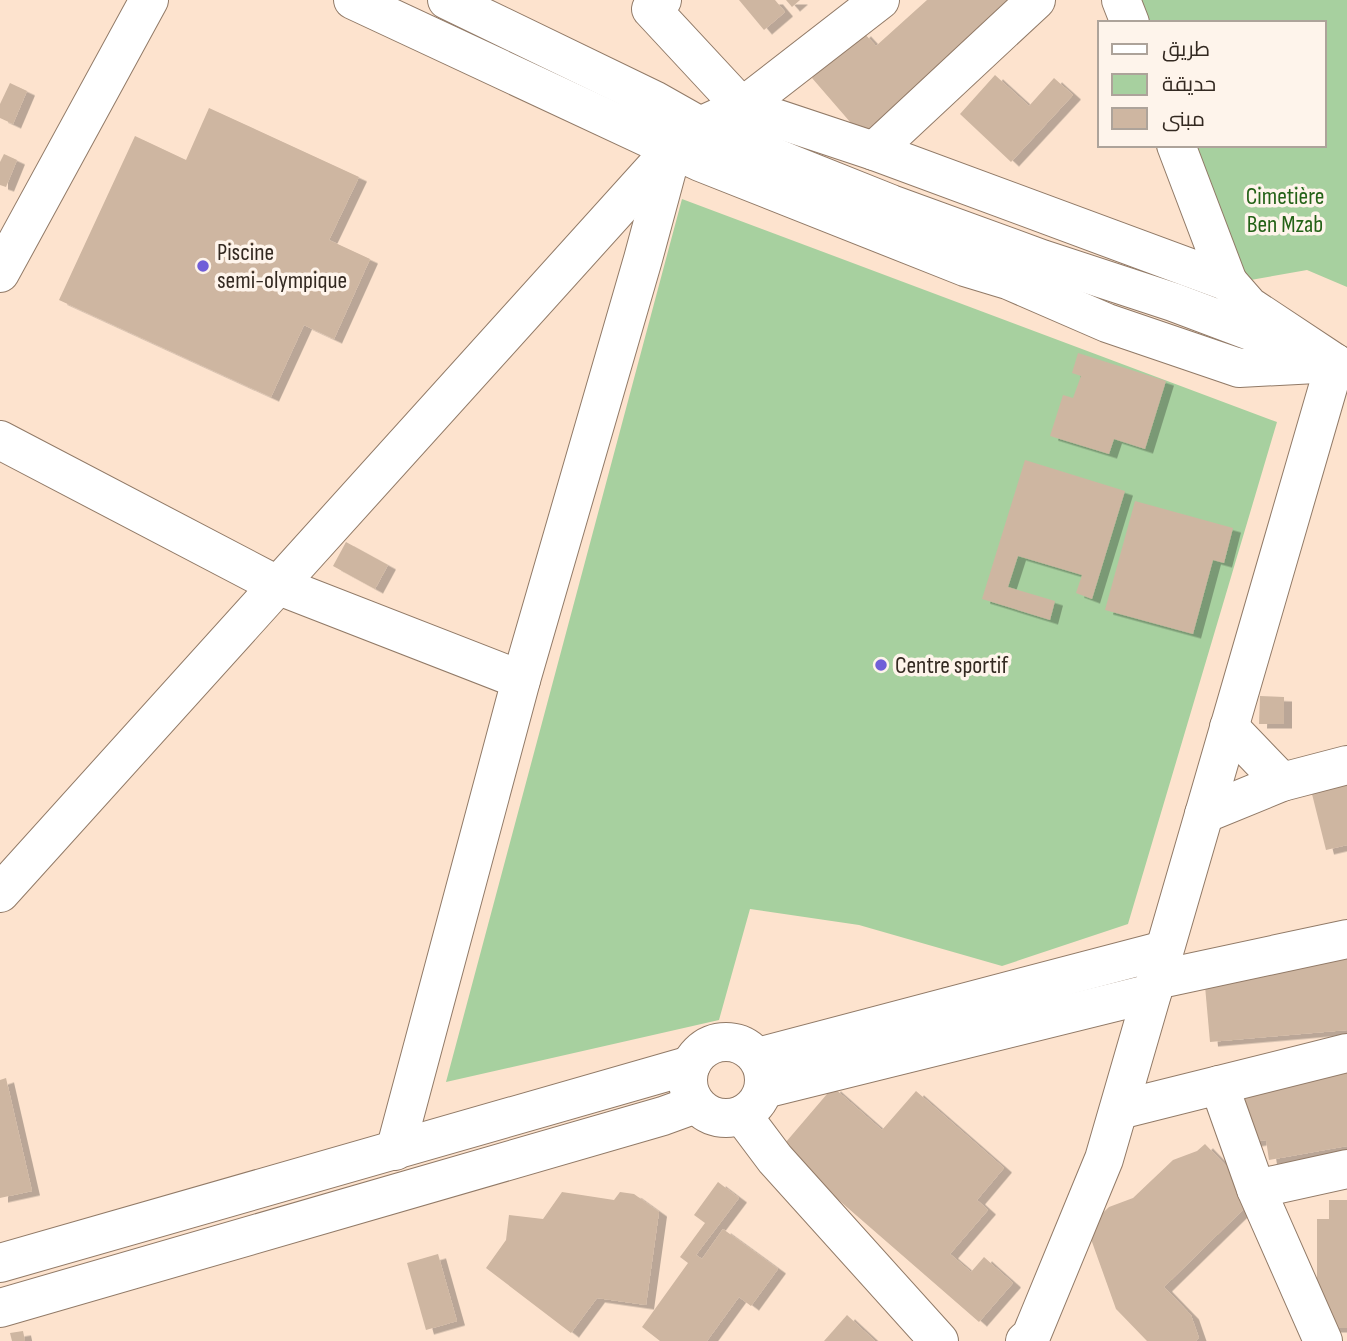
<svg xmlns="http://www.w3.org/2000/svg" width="1347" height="1341" viewBox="0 0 1347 1341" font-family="'Sofia Sans Condensed',Cairo,sans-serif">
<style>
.green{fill:#a7d09f}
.building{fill:#ceb6a1;filter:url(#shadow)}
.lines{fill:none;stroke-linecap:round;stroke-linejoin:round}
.minor-casing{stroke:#917a67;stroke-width:40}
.major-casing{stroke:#917a67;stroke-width:40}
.minor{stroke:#fff;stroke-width:38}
.major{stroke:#fff;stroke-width:38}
.poi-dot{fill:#705ed8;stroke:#fef4eb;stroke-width:2.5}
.labels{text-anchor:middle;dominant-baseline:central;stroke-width:7;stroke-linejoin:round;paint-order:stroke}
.park-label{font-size:24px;fill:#246217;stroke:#fef4eb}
.poi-label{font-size:24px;fill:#332921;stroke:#fef4eb;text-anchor:start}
</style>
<defs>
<filter id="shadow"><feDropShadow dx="8" dy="4.5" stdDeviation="0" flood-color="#0004"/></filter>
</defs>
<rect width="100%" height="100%" fill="#fde3ce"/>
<g class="green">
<path d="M1135,0H1347V287L1307,270L1245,281L1192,145H1324V23H1144Z"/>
<path d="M682,199L1277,422L1128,924L1002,966L859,925L750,909L719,1020L446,1082Z"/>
</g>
<g class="building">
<path d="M739,0H775L785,12L764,30Z"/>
<path d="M786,0H800L792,7Z"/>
<path d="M927,0H1035L870,145L812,78L863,32L876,46Z"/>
<path d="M995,75L1029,106L1054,78L1073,95L1011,162L960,114Z"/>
<path d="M10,83L27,91L13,124L0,118V104Z"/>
<path d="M209,108L359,177L329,240L370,259L334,339L304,325L271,397L59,300L135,136L186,160Z"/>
<path d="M4,154L17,160L6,187L0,185V162Z"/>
<path d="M1078,353L1166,381L1145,449L1114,439L1109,454L1050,436L1063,395L1073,398L1081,376L1072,373Z"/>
<path d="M1025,460L1125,491L1092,599L1076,593L1082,575L1018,556L1008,587L1055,601L1050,620L982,599Z"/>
<path d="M1135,501L1233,528L1224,563L1213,560L1193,634L1105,610Z"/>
<path d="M346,542L388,565L375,589L333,566Z"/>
<path d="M1260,696L1284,697V724H1259Z"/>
<path d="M1347,770V845L1326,850L1310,786Z"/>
<path d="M1347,959V1030L1210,1042L1205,986Z"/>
<path d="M1347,1073V1146L1269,1160L1266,1140L1246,1143L1237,1093Z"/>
<path d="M6,1078L32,1191L0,1198V1080Z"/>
<path d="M833,1087L882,1130L916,1091L1004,1168L977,1200L988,1210L950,1254L971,1272L984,1257L1013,1283L979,1322L780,1149Z"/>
<path d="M1205,1144L1256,1197L1164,1287L1191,1315L1199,1338L1196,1341H1147L1116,1309L1087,1228L1109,1207L1133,1198L1173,1160L1197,1151Z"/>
<path d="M718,1182L739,1198L696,1255L702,1259L723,1229L778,1269L751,1306L739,1297L707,1341H660L642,1327L688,1263L680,1257L705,1223L694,1215Z"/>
<path d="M562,1192L614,1200L620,1192L634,1194L659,1212L646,1305L597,1298L571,1333L486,1268L506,1240L509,1215L543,1219Z"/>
<path d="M1329,1200H1347V1328H1317V1219H1329Z"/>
<path d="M438,1254L457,1321L426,1330L407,1263Z"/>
<path d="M847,1315L875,1341H824Z"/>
<path d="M23,1331L25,1341H12L10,1333Z"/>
</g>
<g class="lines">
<g class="minor-casing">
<g id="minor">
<path d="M662,0L651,9L742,107L874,151L1228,282L1176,145"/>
<path d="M1121,0L1130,23"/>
<path d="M874,151L1036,0"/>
<path d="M0,273L149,0"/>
<path d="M0,440L277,585L521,680"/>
<path d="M1229,727L1282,782"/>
<path d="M1204,814L1282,782L1347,765"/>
<path d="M0,893L672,149L700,126L742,107L880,0"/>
<path d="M1156,980L1347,939"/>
<circle cx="726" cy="1080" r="38"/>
<path d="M758,1057L1164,950"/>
<path d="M1219,1085L1256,1189L1323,1341"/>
<path d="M764,1089L1152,993"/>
<path d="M1119,1110L1347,1053"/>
<path d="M742,1115L775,1159L939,1341"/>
<path d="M395,1151L521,680L643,259L671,155"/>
<path d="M1256,1189L1347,1169"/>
<path d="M0,1263L691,1065"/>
<path d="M0,1308L663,1116L696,1104"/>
<path d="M1025,1341L1031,1336L1104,1159L1335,363L1249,306L1228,282"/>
</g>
</g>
<g class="major-casing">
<g id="major">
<path d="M353,0L700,162L965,267L1008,280L1107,323L1239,368L1335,363"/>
<path d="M447,0L654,100L700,126L791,164L891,204L1042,259L1173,302L1322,358"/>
</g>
</g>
<use href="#minor" class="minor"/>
<use href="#major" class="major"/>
</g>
<g class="poi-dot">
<circle cx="203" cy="266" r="7"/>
<circle cx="881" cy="665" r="7"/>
</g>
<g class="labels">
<g class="park-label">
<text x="1285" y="196">Cimetière<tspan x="1285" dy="28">Ben Mzab</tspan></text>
</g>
<g class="poi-label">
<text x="217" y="252">Piscine<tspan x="217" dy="28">semi-olympique</tspan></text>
<text x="895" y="665">Centre sportif</text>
</g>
</g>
<rect x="1098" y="21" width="228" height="126" fill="#fef4eb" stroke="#ada39a" stroke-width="2"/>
<rect x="1112" y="44" width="35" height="10" fill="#ffffff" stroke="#ada39a" stroke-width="2"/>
<text x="1162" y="56" font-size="21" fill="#332921">طريق</text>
<rect x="1112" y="74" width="35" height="21" fill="#a7d09f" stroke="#ada39a" stroke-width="2"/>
<text x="1162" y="91" font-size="21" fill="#332921">حديقة</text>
<rect x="1112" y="108" width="35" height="21" fill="#ceb6a1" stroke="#ada39a" stroke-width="2"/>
<text x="1162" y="126" font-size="21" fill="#332921">مبنى</text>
</svg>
